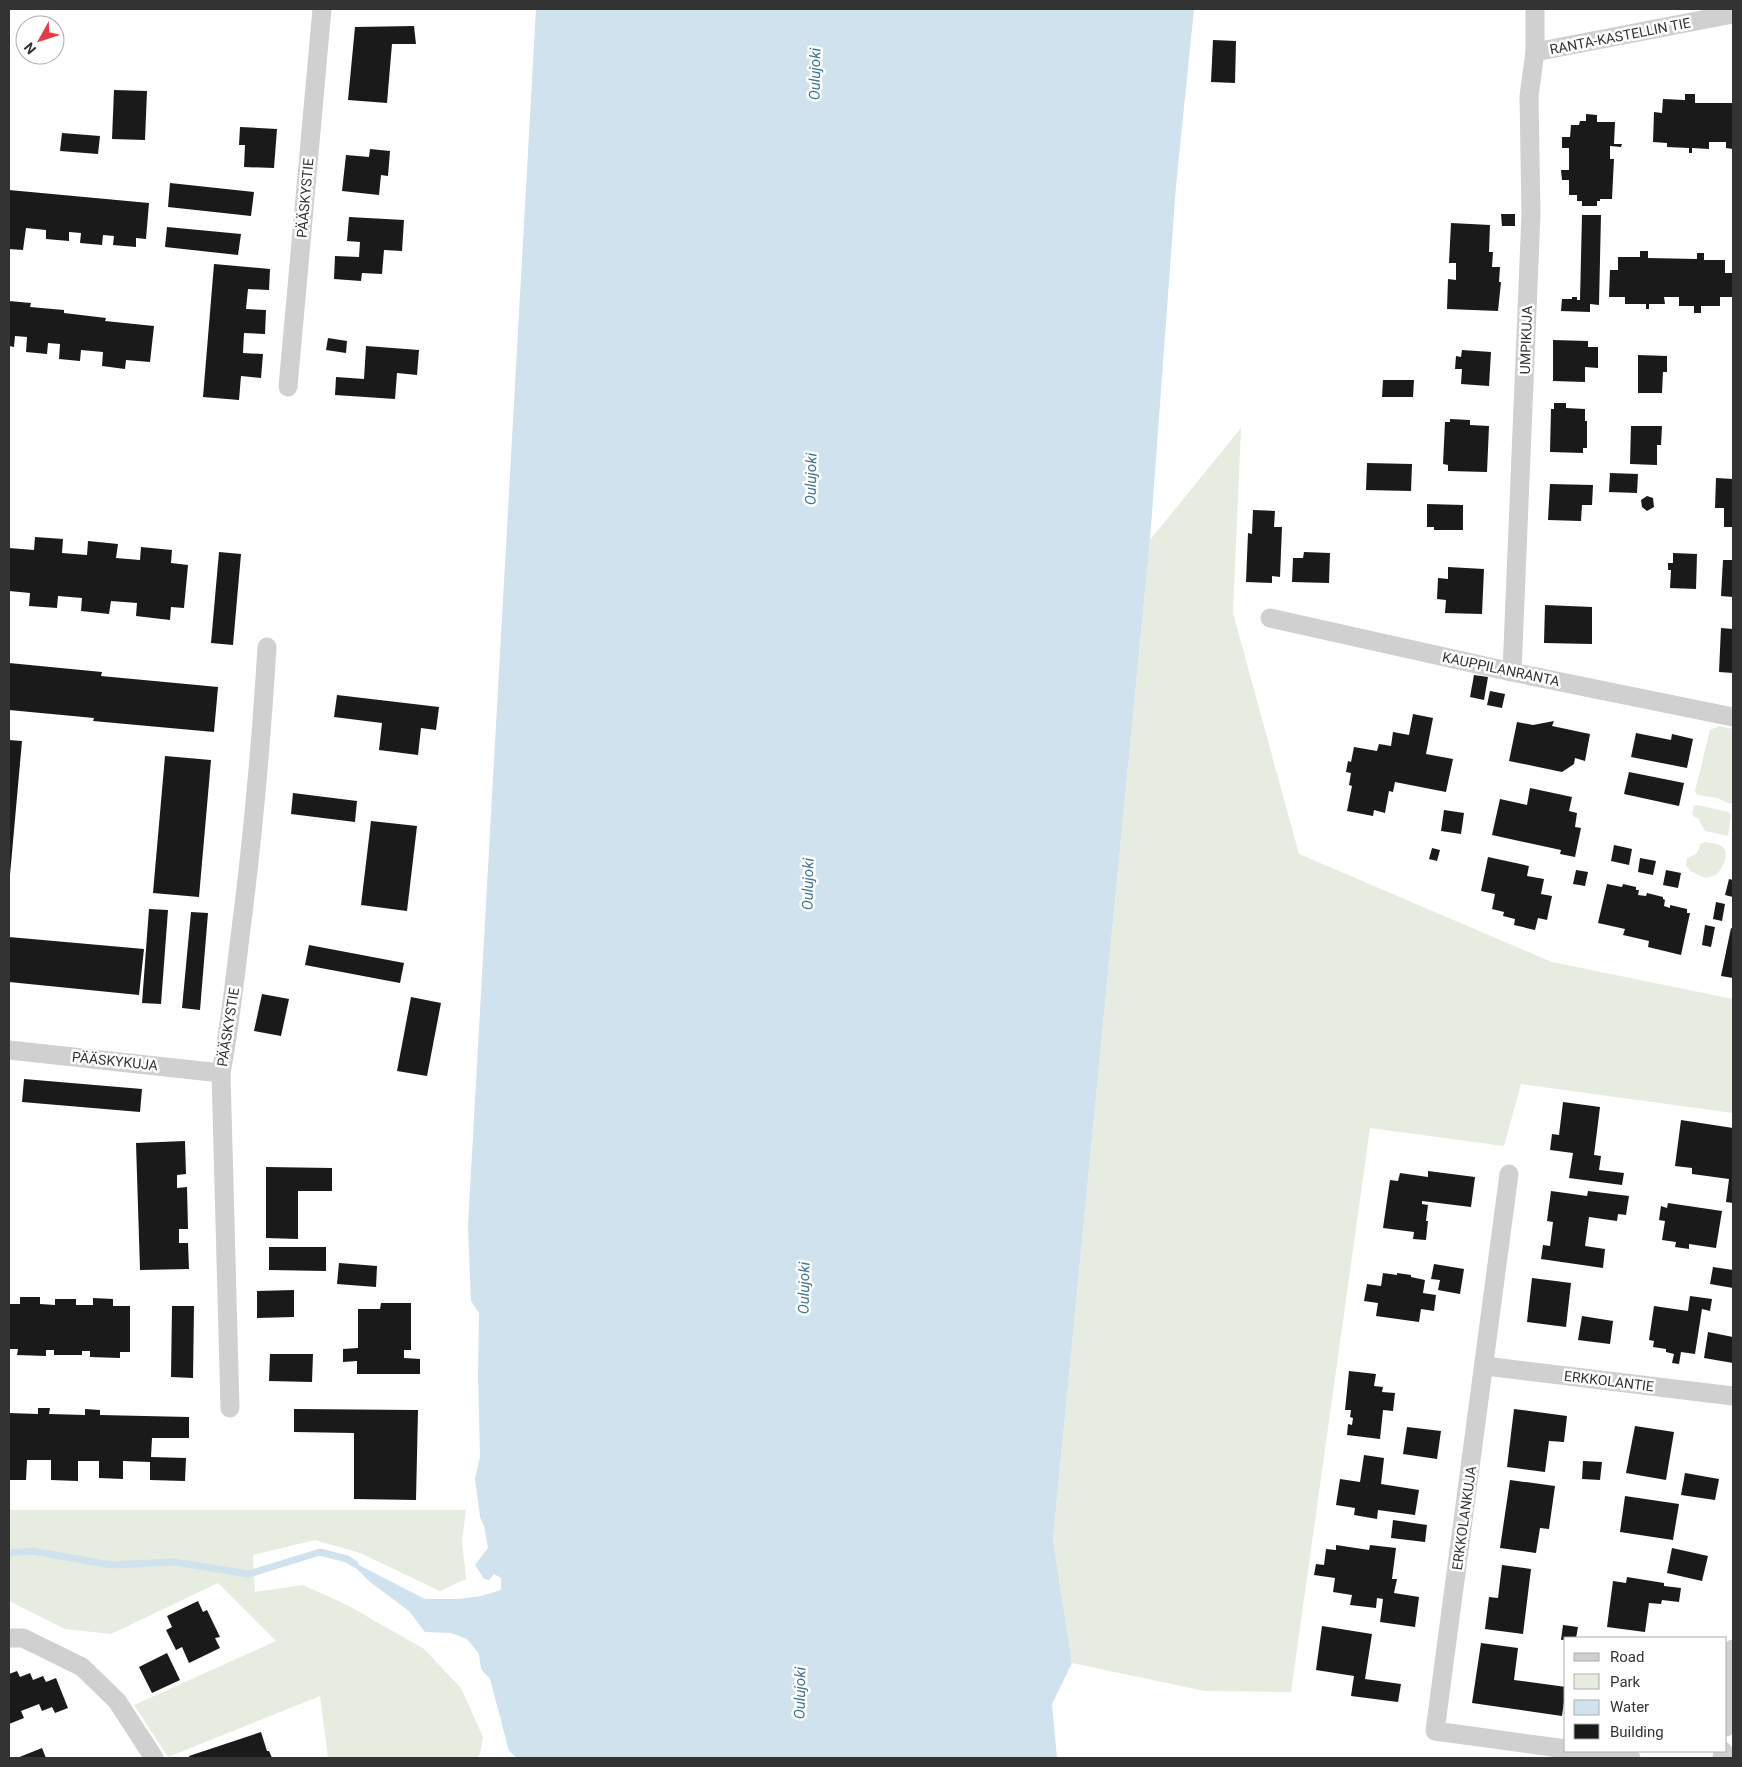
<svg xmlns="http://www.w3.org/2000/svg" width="1742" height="1767" viewBox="0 0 1742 1767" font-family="Roboto,sans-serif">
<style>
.green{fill:#e6ecdf}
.water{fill:#cfe2ee}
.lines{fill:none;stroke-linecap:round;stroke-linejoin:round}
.stream{stroke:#cfe2ee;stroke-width:7}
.building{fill:#1a1a1a}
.minor{stroke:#d0d0d0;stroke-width:19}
.labels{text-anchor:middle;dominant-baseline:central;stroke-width:5;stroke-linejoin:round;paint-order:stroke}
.street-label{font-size:14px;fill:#333;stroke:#fff}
.water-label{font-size:15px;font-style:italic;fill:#3f7597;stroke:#fff}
</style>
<rect width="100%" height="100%" fill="#fff"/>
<g class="green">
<path d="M1241,428L1233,613L1299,854L1552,962L1733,999V1113L1521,1084L1504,1146L1370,1128L1291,1692L1205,1691L1072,1663L1053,1540L1150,540Z"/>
<path d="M1719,726L1733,729V801L1731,804L1717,798L1697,795L1695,791L1710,730Z"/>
<path d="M1697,805L1729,812L1731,815L1728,836L1705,831L1698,818L1694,817L1692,814L1694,806Z"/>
<path d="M1705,842C1709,843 1717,843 1721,846C1731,851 1723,868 1717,874C1714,876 1710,877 1706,878L1690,871L1686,865L1687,858C1695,855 1699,853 1700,844Z"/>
<path d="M9,1510H466L462,1541L466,1579L440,1591L360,1553L315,1540L253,1555L255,1592L303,1585L347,1605L424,1649L461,1688L483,1737L480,1753L477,1758H328L320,1696L168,1757L134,1705L276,1641L218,1583L111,1634L65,1629L9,1601Z"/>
</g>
<path class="water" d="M536,9H1194L1176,186L1150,540L1053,1540L1072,1663L1052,1704L1057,1758H517L509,1751L490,1679L481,1669L479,1654L467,1639L451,1633L425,1632L409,1611L370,1582L347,1559L425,1599H459L481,1596L501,1590V1578L494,1574L489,1580L484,1579L475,1565L488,1548L484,1526L480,1517L475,1479L480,1457L478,1377L479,1313L471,1301L468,1226Z"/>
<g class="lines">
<path class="stream" d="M9,1553L33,1551L111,1565L174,1562L249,1574L320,1552L347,1559L355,1564"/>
</g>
<g class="building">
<path d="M414,26L416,44H392L387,103L348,100L355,27Z"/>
<path d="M1213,40L1236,41L1235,83L1211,82Z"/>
<path d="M114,90L147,91L145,140L112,139Z"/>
<path d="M1685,94H1695V103H1733V149L1726,148V142H1709V149L1692,148V153H1689V148L1667,147V143L1653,142L1654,112L1662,113L1663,99L1685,100Z"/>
<path d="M1586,114L1597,115V122H1615L1614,144H1622L1621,147L1610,146V159H1614L1612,199H1600V201H1597V206H1582V201H1577V195H1569V180H1562L1561,170H1569V148H1562V137H1570L1571,125H1579L1580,121H1586Z"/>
<path d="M240,127L277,129L274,168L244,167L245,145H239Z"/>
<path d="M62,133L100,136L98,154L60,151Z"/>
<path d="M370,149L390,151L388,176L381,175L379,195L342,191L346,155L369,157Z"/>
<path d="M170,183L254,192L251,216L168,207Z"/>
<path d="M9,190L149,203L146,239L136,238V247L113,245L114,236L103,235L102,245L80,243L81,233L69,232V241L46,239V230L26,228L23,250L9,249Z"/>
<path d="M1501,214H1515V226H1502Z"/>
<path d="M1582,215H1601L1599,305L1590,304V312L1561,311L1562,299H1572V297H1577V300H1580Z"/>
<path d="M349,217L404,220L402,251L384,250L382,274L362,273L361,281L334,279L335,256L359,257L360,242L347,241Z"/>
<path d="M1451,223L1490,225L1489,252H1493L1492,267H1500L1499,282H1501L1498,311L1447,309L1448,279L1456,280V263H1449Z"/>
<path d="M167,227L241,234L238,255L165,247Z"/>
<path d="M1640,251H1648V258L1697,259V253H1704V260H1725V273H1733V297H1720V306H1701V313H1694V306H1679V297H1664L1665,304H1649V309H1646V304H1625V297H1609L1610,270H1618V257H1640Z"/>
<path d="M214,264L270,269L269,290L248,289L246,309L266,310L265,334L244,333L243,353L263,354L261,378L241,376L239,400L203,397Z"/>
<path d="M9,301L31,303L30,307L64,310V313L106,318L105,321L154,326L150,362L126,360L125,369L102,366L103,352L81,350L80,361L59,359L60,344L48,343L47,354L26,352L27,337L15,336L14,347L9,346Z"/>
<path d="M328,338L347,341L346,353L326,350Z"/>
<path d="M1553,340L1588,341V347H1598V368L1585,367V382L1553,381Z"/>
<path d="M366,346L419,350L417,375L397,373L395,399L335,395L336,377L364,379Z"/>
<path d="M1462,350L1491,352L1489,386L1461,384L1462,369H1455L1456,356L1461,357Z"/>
<path d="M1638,355L1667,356V372H1663L1662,393H1638Z"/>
<path d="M1383,380H1414L1413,397H1382Z"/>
<path d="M1554,403H1566V408L1585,409V421H1587V448H1583V453L1550,452L1551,409H1554Z"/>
<path d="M1450,419L1470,420V425L1489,426L1487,472L1448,471V465L1443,464L1445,422H1450Z"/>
<path d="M1631,426H1662L1661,445H1657V465L1630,464Z"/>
<path d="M1367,463L1412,464L1411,491L1366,490Z"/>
<path d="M1610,473L1638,474L1637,493L1609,492Z"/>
<path d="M1716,478L1733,479V527H1724V508H1715Z"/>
<path d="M1550,484L1593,485L1592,505H1582L1581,521L1548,520Z"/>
<path d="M1647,496L1653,498L1654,507L1647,511L1642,507L1641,500Z"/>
<path d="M1427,504L1463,505V530H1434V527H1427Z"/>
<path d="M1253,510L1275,511L1274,527H1282L1280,577L1272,576V583L1246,582L1248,533L1252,534Z"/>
<path d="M35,537L63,539L62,553L87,555L88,541L118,544L116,558L140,560L141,547L172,550L171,563L188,565L184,608L171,607L170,620L136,616L137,603L111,601L109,614L81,611L82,598L58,596L57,608L29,606L30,593L9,591V548L34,550Z"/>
<path d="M219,552L241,554L233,645L211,643Z"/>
<path d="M1304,552L1330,553L1329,583L1292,582L1293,558H1303Z"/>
<path d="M1673,553L1697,554L1696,589L1670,588L1671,570H1668V563H1673Z"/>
<path d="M1723,560H1733V597L1721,596Z"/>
<path d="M1448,567L1484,569L1482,614L1445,613L1446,600L1437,599L1438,578L1448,579Z"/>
<path d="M1545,605L1592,607V644L1544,643Z"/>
<path d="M1721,628L1733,629V673L1719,672Z"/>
<path d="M9,663L102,672L101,676L218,687L214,732L93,721L94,718L9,710Z"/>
<path d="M1474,675L1488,677L1484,700L1470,697Z"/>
<path d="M1490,691L1505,694L1502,708L1487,705Z"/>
<path d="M337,695L439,707L436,730L421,728L418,755L379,750L382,723L334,717Z"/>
<path d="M1413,714L1433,718L1426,754L1453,759L1446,792L1395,782L1393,792L1389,791L1385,813L1374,810L1373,816L1347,811L1352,786L1349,785L1351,773L1346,772L1348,761L1351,762L1354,747L1377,751L1379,744L1391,746L1393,732L1409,735Z"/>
<path d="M1554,721L1552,726L1590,734L1585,761L1575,758L1574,764L1562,772L1509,761L1517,722L1533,725Z"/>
<path d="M1636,733L1671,740L1672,734L1693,739L1687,768L1631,757Z"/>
<path d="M9,740L22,741L10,875H9Z"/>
<path d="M165,756L211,760L199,897L153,893Z"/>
<path d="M1629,772L1684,783L1679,806L1624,794Z"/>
<path d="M1530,788L1572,797L1569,811L1577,813L1575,827L1581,828L1575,857L1560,854L1561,850L1492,835L1500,799L1527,805Z"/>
<path d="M293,793L357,801L355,822L291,814Z"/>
<path d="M1444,810L1464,813L1461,834L1441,831Z"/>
<path d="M371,821L417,826L407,911L361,905Z"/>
<path d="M1614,845L1632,849L1629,865L1611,861Z"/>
<path d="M1432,848L1440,850L1437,861L1429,859Z"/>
<path d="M1488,857L1529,866L1527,876L1544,879L1541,894L1552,896L1547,920L1538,918L1535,930L1514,925L1515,919L1503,916L1504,912L1492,909L1495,894L1481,891Z"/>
<path d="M1640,858L1656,861L1653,875L1638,872Z"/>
<path d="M1576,870L1588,872L1585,886L1573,884Z"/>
<path d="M1666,870L1681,873L1678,888L1663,885Z"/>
<path d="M1729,879L1733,880V897L1725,895Z"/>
<path d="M1607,884L1622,887L1623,884L1636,887V890H1639L1638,895L1646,896L1647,893L1663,897V899L1665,900L1664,906L1670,908V905L1687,909V913H1690L1681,955L1648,947L1649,941L1623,935L1625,929L1598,923Z"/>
<path d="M1716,902L1725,904L1722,921L1713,919Z"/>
<path d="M149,909L168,910L161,1004L142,1003Z"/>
<path d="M191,912L208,913L200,1010L182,1008Z"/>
<path d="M1705,925L1715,927L1711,947L1702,945Z"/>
<path d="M1731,928L1733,929V978L1721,976Z"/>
<path d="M9,937L144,949L139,995L9,982Z"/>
<path d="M309,945L404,963L400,983L305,965Z"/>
<path d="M262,994L289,999L281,1036L254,1031Z"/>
<path d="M411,997L441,1003L427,1076L397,1071Z"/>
<path d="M24,1079L142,1089L140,1112L22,1102Z"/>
<path d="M1563,1102L1600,1107L1594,1155L1601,1156L1599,1170L1624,1173L1622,1185L1569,1178L1573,1153L1550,1150L1552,1134L1559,1135Z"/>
<path d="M1681,1120L1733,1128V1203L1726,1202L1729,1179L1692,1174V1168L1675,1166Z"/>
<path d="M185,1141L186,1174L177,1175V1188L187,1187L188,1229H179V1243H188L189,1269L140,1270L136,1143Z"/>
<path d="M266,1167L332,1168V1191H298V1239L266,1238Z"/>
<path d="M1428,1171L1475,1177L1471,1207L1422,1201V1204L1428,1205L1426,1221H1428L1426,1240L1413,1239L1414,1232L1383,1228L1390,1180L1398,1181L1400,1173L1428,1177Z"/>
<path d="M1551,1191L1587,1196L1588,1191L1629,1196L1626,1215L1618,1214L1617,1221L1589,1217L1585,1246L1605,1249L1603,1268L1541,1259L1543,1245L1550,1246L1553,1222L1547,1221Z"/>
<path d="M1668,1203L1722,1211L1716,1248L1689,1244V1249L1675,1247L1676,1242L1662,1240L1665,1221L1659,1220L1661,1206L1667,1208Z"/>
<path d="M269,1247H326V1271L269,1270Z"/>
<path d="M339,1263L377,1266L376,1287L337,1284Z"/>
<path d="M1434,1264L1464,1269L1460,1294L1438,1290L1440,1280L1431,1279Z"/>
<path d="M1713,1267L1733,1270V1288L1710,1284Z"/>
<path d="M1383,1273L1397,1275V1273L1411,1275V1277L1425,1280L1423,1293L1436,1295L1434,1311L1421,1309L1419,1322L1376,1316L1378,1303L1364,1301L1367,1284L1381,1286Z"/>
<path d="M1532,1278L1571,1283L1566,1327L1527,1322Z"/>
<path d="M294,1290V1317L257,1318V1291Z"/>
<path d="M1690,1296L1712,1299L1710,1311L1702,1309L1695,1354L1681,1352L1679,1364L1672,1363L1674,1354L1666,1352V1349L1653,1347L1654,1341L1649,1340L1654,1306L1688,1311Z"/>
<path d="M20,1297H40V1304L55,1305V1299H76V1305H93V1298L113,1299V1306H130V1352H120V1358L90,1357V1351H82V1355H54V1350H46V1356L17,1355L18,1349H9V1304H20Z"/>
<path d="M381,1303H411V1350H404V1358L420,1359V1374H357V1361L343,1362V1349L358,1348V1309H380Z"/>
<path d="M172,1306H194L193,1378L171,1377Z"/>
<path d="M1582,1316L1613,1321L1610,1344L1578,1340Z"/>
<path d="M1708,1332L1733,1337V1363L1704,1358Z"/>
<path d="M270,1354H313L312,1382L269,1381Z"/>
<path d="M1349,1371L1376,1374L1374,1386L1383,1387L1382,1392L1395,1393L1393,1411L1383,1410L1380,1439L1347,1435L1348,1424L1352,1425L1353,1418L1350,1417L1351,1410H1345Z"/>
<path d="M38,1408H50L49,1414L85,1415V1409L100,1410V1415L189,1417V1438H152L151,1457L186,1458L185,1481L150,1480V1462L123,1461V1479L99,1478V1461H78V1481L51,1480V1460H27L26,1480H9V1413L38,1414Z"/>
<path d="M294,1409L418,1410L416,1500L354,1499V1433L294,1432Z"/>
<path d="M1514,1409L1567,1416L1564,1442L1549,1441L1545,1472L1507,1467Z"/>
<path d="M1635,1426L1674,1432L1666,1480L1626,1473Z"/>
<path d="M1407,1427L1441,1431L1437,1459L1403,1454Z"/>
<path d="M1364,1455L1384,1458L1381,1484L1419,1490L1415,1515L1378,1510L1377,1519L1354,1515L1355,1508L1336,1505L1340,1479L1360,1482Z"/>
<path d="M1583,1461L1602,1462L1600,1480L1582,1479Z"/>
<path d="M1685,1473L1719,1479L1715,1500L1681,1495Z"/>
<path d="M1510,1480L1555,1486L1549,1529L1540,1528L1536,1553L1500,1548Z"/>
<path d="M1625,1496L1679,1504L1673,1540L1620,1532Z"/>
<path d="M1393,1520L1427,1525L1425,1542L1391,1538Z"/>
<path d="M1336,1545L1369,1550L1370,1545L1396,1548L1392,1579H1397L1394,1593L1419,1597L1415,1627L1380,1622L1383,1599L1377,1598L1376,1608L1350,1605L1352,1595L1333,1592L1335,1578L1314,1575L1316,1564L1324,1565L1326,1549L1336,1550Z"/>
<path d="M1672,1548L1708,1556L1702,1581L1667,1573Z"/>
<path d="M1502,1565L1531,1569L1523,1634L1485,1629L1489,1597L1498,1598Z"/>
<path d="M1627,1577L1664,1583V1586L1681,1588L1679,1602L1662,1600L1661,1604L1649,1603L1645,1632L1607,1627L1613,1581L1626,1583Z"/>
<path d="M198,1601L203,1612L207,1610L220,1637L215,1638L220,1648L189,1663L182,1647L176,1650L166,1630L172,1627L167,1616Z"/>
<path d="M1563,1625L1578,1627L1576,1638L1561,1640Z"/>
<path d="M1322,1626L1372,1634L1365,1679L1401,1684L1398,1702L1351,1696L1354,1676L1316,1670Z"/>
<path d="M1481,1643L1518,1648L1514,1680L1566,1687L1562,1716L1472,1703Z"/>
<path d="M167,1653L180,1680L152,1693L139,1667Z"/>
<path d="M17,1671L20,1677L30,1673L33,1680L43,1676L46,1682L56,1678L68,1708L55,1713L52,1707L42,1711L39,1704L21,1711L24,1718L9,1724V1674Z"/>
<path d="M261,1732L267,1751H269L272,1758H190L189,1756Z"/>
<path d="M42,1748L46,1758H17Z"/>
</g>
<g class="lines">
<g class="minor">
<path d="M1535,52L1733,14"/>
<path d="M288,387L322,9"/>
<path d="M1270,618L1512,672L1733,717"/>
<path d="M1512,672L1531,214L1529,96L1535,52V9"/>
<path d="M9,1050L221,1073"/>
<path d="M1509,1174L1435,1731L1566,1749"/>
<path d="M1485,1366L1733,1396"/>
<path d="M230,1408L221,1073C229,1031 234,988 239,945C252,846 261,747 267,647"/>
<path d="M9,1638H23L82,1667L117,1701L154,1758"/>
<path d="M1726,1727L1733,1649"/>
<path d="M1577,1751L1631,1758"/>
<path d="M1722,1758L1723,1751"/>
</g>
</g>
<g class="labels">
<g class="street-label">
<text transform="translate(1620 36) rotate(-11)">RANTA-KASTELLIN TIE</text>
<text transform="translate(305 198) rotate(-85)">PÄÄSKYSTIE</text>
<text transform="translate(1526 340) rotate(-88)">UMPIKUJA</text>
<text transform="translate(1501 669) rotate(12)">KAUPPILANRANTA</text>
<text transform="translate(228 1027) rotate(-81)">PÄÄSKYSTIE</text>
<text transform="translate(115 1061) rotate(6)">PÄÄSKYKUJA</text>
<text transform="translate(1609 1381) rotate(7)">ERKKOLANTIE</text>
<text transform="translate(1464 1518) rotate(-82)">ERKKOLANKUJA</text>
</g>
<g class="water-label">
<text transform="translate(815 74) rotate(-89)">Oulujoki</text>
<text transform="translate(811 479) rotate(-89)">Oulujoki</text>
<text transform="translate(808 884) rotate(-89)">Oulujoki</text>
<text transform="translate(804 1288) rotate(-89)">Oulujoki</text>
<text transform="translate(800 1693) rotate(-89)">Oulujoki</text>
</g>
</g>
<rect width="1742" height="1767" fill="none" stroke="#333333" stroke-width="20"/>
<rect x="1564" y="1637" width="162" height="115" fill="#ffffff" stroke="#adadad"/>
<rect x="1574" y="1653" width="25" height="8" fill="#d0d0d0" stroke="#adadad"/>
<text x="1610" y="1662" font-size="15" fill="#333333">Road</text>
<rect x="1574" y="1674" width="25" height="15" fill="#e6ecdf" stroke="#adadad"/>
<text x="1610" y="1687" font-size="15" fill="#333333">Park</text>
<rect x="1574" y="1700" width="25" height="15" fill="#cfe2ee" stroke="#adadad"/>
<text x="1610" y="1712" font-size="15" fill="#333333">Water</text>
<rect x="1574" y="1724" width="25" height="15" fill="#1a1a1a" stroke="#adadad"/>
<text x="1610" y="1737" font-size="15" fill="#333333">Building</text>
<g transform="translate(40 40) rotate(230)"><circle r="24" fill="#ffffff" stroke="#adadad"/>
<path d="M0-4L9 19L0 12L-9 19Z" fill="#e63946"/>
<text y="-8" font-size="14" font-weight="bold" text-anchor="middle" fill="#333333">N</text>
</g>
</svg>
